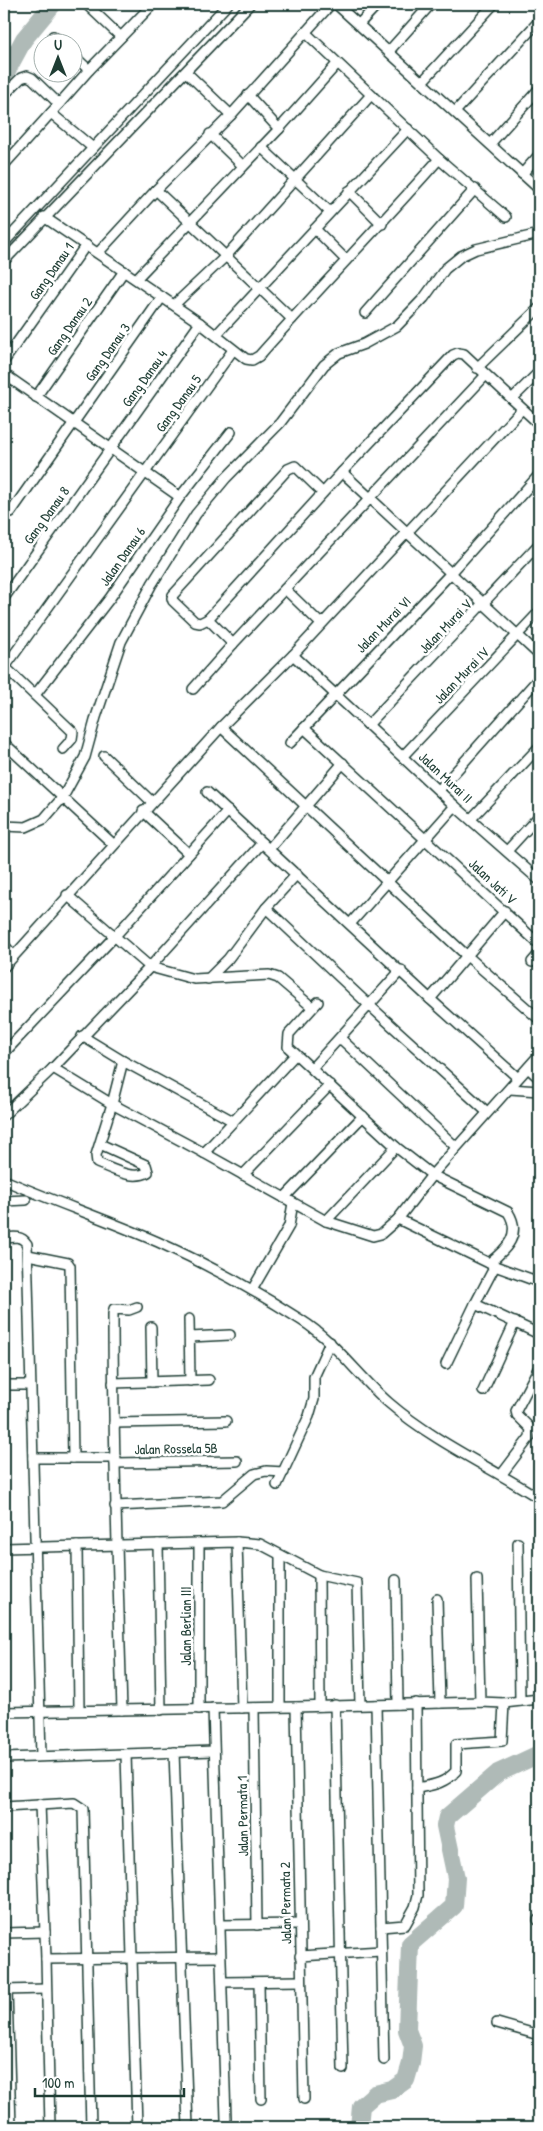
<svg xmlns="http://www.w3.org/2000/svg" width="543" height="2131" viewBox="0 0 543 2131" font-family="'Patrick Hand',sans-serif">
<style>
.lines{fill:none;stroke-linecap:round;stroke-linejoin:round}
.river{stroke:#afbab7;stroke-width:18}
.street-casing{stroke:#1f3d34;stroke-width:12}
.street{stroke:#fff;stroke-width:9}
.labels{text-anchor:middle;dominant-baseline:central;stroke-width:5;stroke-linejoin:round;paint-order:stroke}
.street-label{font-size:14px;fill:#1f3d34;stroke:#fff}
</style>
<rect width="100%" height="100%" fill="#fff"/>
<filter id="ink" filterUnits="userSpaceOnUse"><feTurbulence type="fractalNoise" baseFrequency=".02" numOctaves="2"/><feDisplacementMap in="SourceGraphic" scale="10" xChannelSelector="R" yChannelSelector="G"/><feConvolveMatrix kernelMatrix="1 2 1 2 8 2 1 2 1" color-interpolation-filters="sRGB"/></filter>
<g filter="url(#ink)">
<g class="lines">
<g class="river">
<path d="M4,76L24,39L53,4"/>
<path d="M359,2127L361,2106L375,2094L392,2090L406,2080L411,2063L413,2046L407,2030L410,1944L454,1906L456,1878L445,1826L447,1817L498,1773L539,1754"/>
</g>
<g class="street-casing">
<g id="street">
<path d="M86,4L121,37"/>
<path d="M336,4L539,189"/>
<path d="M359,24L378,4"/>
<path d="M305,32L439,159L506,217"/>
<path d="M53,36L60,42"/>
<path d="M389,51L431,4"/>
<path d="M72,54L89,70"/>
<path d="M186,72L231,115"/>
<path d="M422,82L494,4"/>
<path d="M4,95L21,78L27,76L32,78L59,104L4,165"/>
<path d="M248,95L279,129"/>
<path d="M59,104L89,70L153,4"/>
<path d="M455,112L539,21"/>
<path d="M51,113L93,148"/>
<path d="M210,134L243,166"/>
<path d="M490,144L539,89"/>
<path d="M261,147L330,212"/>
<path d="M522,174L539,155"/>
<path d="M156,190L292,319"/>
<path d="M349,191L382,224"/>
<path d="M44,217L200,323L246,359L252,360L259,356C318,289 380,226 439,159"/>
<path d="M315,229L346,260"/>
<path d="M4,243L228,4"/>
<path d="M98,253L156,190L231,115L331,4"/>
<path d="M4,261L250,4"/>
<path d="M136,279L279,129L337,64"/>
<path d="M174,305L226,256L371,95"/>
<path d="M365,313L475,189"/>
<path d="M216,335L408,129"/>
<path d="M4,361L86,245"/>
<path d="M477,368L539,308"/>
<path d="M539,372L512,399L539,424"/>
<path d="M4,374L180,497"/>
<path d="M36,397L124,271"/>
<path d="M342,472L539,655"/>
<path d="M323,493L295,466L288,469L173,595L172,598L173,601L195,622L200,623L208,619L342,472L453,355L458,353L464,354L512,399"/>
<path d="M11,512L162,297"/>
<path d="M285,589L321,624"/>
<path d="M4,598L200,323"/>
<path d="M208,619L233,644"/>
<path d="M293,655L455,806L539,880"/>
<path d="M4,666L73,732L72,739L63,749"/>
<path d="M5,667L233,350"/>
<path d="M193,689L233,644L486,375"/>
<path d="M35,695L110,598L180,497L231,432"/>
<path d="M368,725L539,544"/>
<path d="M221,727L466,955L539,1019"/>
<path d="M304,728L539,944"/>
<path d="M4,743L113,844"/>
<path d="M290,743L452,572L539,475"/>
<path d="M104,756L152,802"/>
<path d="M403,756L539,612"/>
<path d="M439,790L539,678"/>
<path d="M207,792L430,999L518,1078"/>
<path d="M143,811L189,854"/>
<path d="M471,819L539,747"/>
<path d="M4,826L26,827L44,819L63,797L85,757L96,717L121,642L152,584L196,514L226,478L280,423L324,365L339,353L364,344L397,326L424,298L445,269L461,256L476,249L539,234"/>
<path d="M269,849L343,763"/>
<path d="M507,851L539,816"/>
<path d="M67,895L150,967L194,979L269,975L278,978L312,1007"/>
<path d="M266,908L369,1005L487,1112"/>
<path d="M350,924L455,806"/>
<path d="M4,945L13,955"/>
<path d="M532,962L539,954"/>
<path d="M4,967L221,727L293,655L522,409"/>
<path d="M208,979L228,959L266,908L297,874"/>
<path d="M430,999L505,911"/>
<path d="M318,1002L289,1034L288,1047L396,1147L432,1175L508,1212C522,1234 507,1249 489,1263"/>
<path d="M82,1036L123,1061"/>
<path d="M340,1038L456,1147"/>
<path d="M4,1053L115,936L228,811"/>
<path d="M53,1068L112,1104L204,1153L326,1221L373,1236L381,1234L398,1219L432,1175L539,1055"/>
<path d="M312,1068L401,970"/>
<path d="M528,1068L539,1078"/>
<path d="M510,1089L539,1091"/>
<path d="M4,1115L53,1068L150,967L262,843"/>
<path d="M100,1144L146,1165L148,1172C133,1181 113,1169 97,1163L96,1155L112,1104L123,1061L233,1121"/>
<path d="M204,1153L295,1055"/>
<path d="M243,1175L330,1085"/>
<path d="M4,1180C55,1202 108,1220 158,1242C207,1264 256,1291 301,1320C336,1342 359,1377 389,1403C433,1441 490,1467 539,1498"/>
<path d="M284,1198L363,1116"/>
<path d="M4,1201L26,1200"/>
<path d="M398,1219L495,1266L539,1282"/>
<path d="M326,1221L396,1147"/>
<path d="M4,1238C13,1237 21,1235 27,1244L41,1756"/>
<path d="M28,1255L68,1263L70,1266L73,1458"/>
<path d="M495,1266L475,1304L539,1334"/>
<path d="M252,1290L289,1226L293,1203"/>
<path d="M189,1319L190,1381"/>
<path d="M151,1327L152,1382"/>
<path d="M190,1337L230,1335"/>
<path d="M446,1364L475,1304"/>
<path d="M113,1383L209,1380"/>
<path d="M4,1385H30"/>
<path d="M483,1391L515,1322"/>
<path d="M114,1423L226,1421"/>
<path d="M33,1458H116"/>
<path d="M115,1463L237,1461"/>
<path d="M502,1474L530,1437L531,1429L517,1415L516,1411L539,1367"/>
<path d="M277,1485L309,1416L314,1399V1377L330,1342"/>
<path d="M115,1506L222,1501L254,1474L266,1471L284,1472"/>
<path d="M237,1542L260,1544L319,1575L357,1583L360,1705"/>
<path d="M518,1543L520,1701"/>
<path d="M158,1544L161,1710"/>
<path d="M77,1546L79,1710"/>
<path d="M4,1548L237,1542L242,1708"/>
<path d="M319,1575L320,1706"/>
<path d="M477,1579L480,1702"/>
<path d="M396,1580L398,1704"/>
<path d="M437,1599L440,1703"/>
<path d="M335,1705L343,2069"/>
<path d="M376,1705L384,2060"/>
<path d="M280,1707V1556"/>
<path d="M296,1707L304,2099"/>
<path d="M213,1708L226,2119"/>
<path d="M254,1708L257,1925"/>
<path d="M199,1709V1543"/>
<path d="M122,1710C118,1578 113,1446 113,1314L114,1309L129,1310L137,1307"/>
<path d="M4,1712L296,1707L480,1702L504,1703L539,1699"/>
<path d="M174,1752L188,2127"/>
<path d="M126,1754L137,2127"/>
<path d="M4,1758L214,1751"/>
<path d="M417,1788C433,1785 444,1784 456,1771V1744L502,1741L504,1703"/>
<path d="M40,1804L46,1959L50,2127"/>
<path d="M4,1807L74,1803L83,1809L91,2127"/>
<path d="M538,1920H539"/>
<path d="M220,1925L300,1924"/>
<path d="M381,1927L405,1925L415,1907L418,1895L416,1703"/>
<path d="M4,1933L45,1932"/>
<path d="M300,1956L381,1951"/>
<path d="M46,1959L220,1957"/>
<path d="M222,1982L301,1981"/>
<path d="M259,1982L261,2099"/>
<path d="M4,1990L46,1989"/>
<path d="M7,1990L11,2127"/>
<path d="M497,2023L539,2035"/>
</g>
</g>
<use href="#street" class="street"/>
</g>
</g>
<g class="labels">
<g class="street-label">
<text transform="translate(51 271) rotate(-55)">Gang Danau 1</text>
<text transform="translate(69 326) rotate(-55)">Gang Danau 2</text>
<text transform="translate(107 352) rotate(-55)">Gang Danau 3</text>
<text transform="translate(144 378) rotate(-54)">Gang Danau 4</text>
<text transform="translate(178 403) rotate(-54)">Gang Danau 5</text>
<text transform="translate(46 515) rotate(-54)">Gang Danau 8</text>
<text transform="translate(122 556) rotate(-55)">Jalan Danau 6</text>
<text transform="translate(383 624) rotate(-46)">Jalan Murai VI</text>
<text transform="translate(445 626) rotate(-46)">Jalan Murai V</text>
<text transform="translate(461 675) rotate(-46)">Jalan Murai IV</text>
<text transform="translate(446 777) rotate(43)">Jalan Murai II</text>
<text transform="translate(493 881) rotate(43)">Jalan Jati V</text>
<text transform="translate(176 1448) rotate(-1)">Jalan Rossela 5B</text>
<text transform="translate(185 1626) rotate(-90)">Jalan Berlian III</text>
<text transform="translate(242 1816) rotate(-91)">Jalan Permata 1</text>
<text transform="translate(285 1903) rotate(-91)">Jalan Permata 2</text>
</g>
</g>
<rect width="543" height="2131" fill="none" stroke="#fff" stroke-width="20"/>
<rect x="10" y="10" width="523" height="2111" fill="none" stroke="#1f3d34" stroke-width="2" filter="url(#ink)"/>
<g transform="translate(58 58)"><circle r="24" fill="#ffffff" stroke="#a5b1ae"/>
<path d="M0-4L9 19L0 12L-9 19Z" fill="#1f3d34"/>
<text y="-8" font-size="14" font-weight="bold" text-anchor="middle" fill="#1f3d34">U</text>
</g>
<path d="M35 2088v8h149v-8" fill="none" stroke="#1f3d34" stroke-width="2.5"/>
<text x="42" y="2088" font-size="15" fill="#1f3d34" stroke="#ffffff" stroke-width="4" paint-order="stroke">100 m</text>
</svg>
